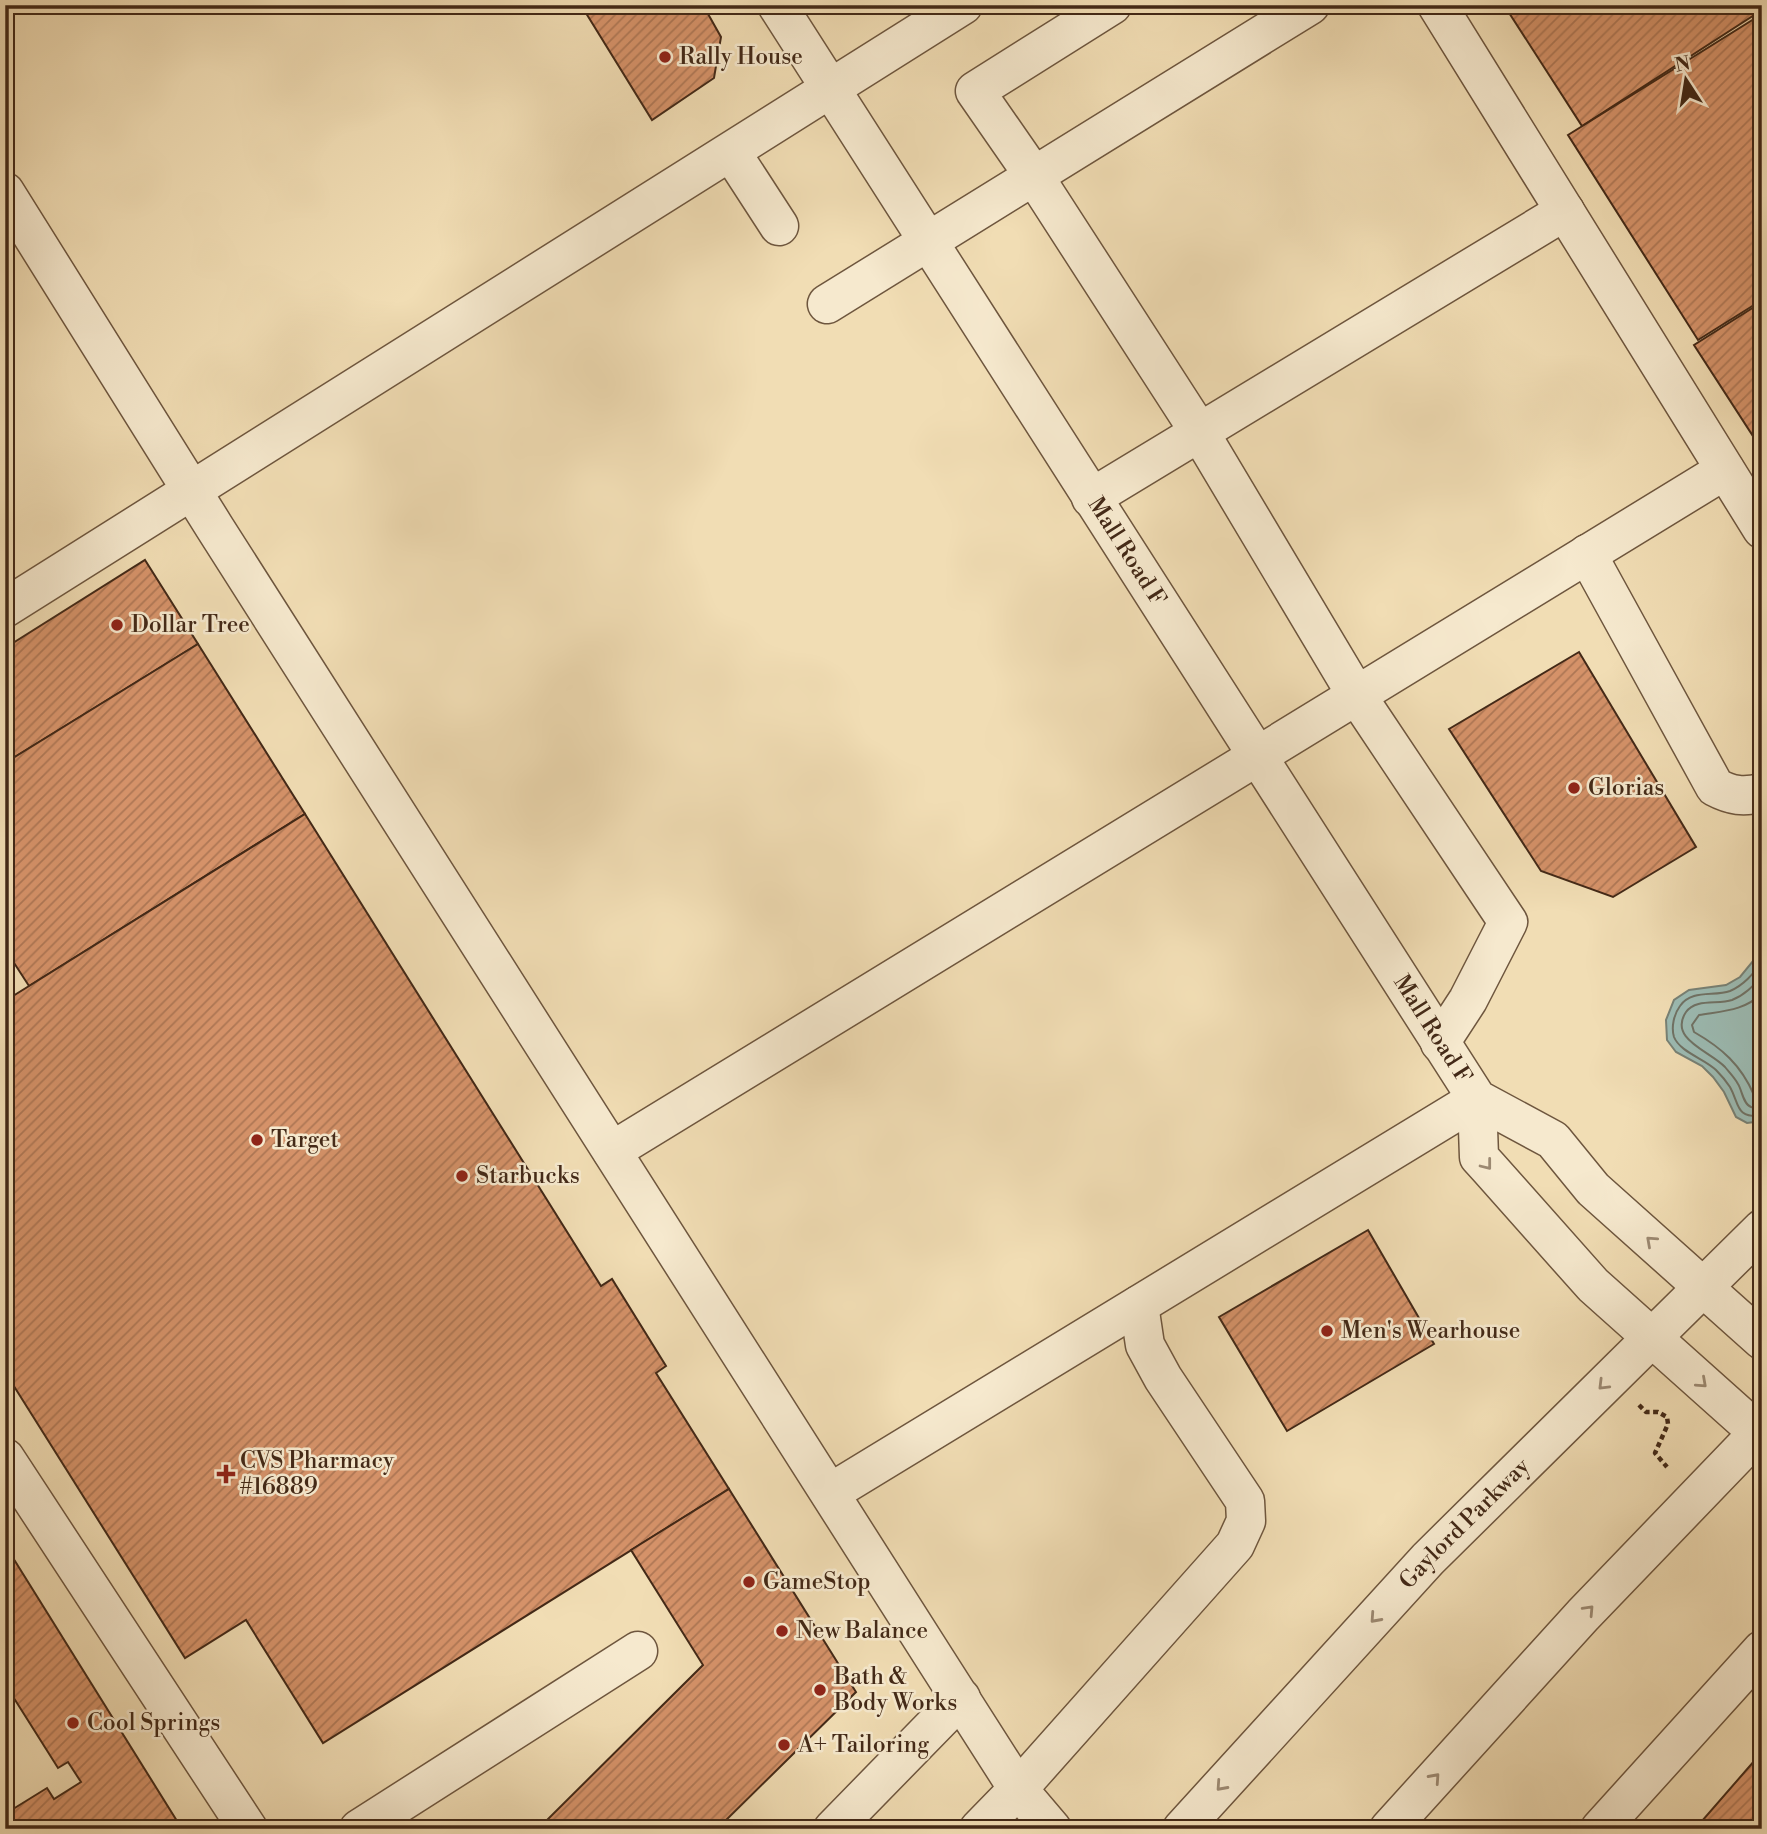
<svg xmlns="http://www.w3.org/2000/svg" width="1767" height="1834" viewBox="0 0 1767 1834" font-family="'Libre Bodoni',serif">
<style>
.water{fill:#9cbbb3;stroke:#788175;stroke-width:2}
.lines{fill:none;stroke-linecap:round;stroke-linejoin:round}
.shore{stroke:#707265;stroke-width:2}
.building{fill:url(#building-hatch);stroke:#432917;stroke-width:2}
.minor-casing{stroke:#6e563e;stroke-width:41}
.path{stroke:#432917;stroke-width:4.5;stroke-dasharray:5 3.5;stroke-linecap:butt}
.minor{stroke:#f6e9ce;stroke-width:38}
.oneway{stroke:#9c8972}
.poi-dot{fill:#8f2418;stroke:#f6e9ce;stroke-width:2.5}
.labels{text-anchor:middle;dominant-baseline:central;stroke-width:5;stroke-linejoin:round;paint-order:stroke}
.poi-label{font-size:23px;fill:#432917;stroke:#f6e9ce;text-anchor:start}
.street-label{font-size:23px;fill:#432917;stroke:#f6e9ce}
</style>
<defs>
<pattern id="building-hatch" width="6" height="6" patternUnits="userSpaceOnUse" patternTransform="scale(1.75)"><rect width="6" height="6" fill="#d59269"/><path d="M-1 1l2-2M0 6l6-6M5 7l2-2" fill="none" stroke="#ae7755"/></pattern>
</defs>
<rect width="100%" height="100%" fill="#f1ddb4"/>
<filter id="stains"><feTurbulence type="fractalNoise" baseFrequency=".00286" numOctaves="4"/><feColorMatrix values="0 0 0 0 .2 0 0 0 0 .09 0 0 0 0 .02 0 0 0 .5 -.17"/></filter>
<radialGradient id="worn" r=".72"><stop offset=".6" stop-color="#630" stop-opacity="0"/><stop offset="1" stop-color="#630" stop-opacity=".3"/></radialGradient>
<path class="water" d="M1762,950V1121L1747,1123L1736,1117L1724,1092L1713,1077L1702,1066L1676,1052L1667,1040L1666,1020L1674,1000L1689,990L1726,985L1740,977Z"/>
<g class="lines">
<g class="shore">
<path d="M1762,962C1753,974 1744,985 1730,991C1714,997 1692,989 1680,1006C1674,1014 1671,1027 1674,1037C1680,1052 1705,1059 1716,1070C1721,1075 1726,1081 1730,1087C1740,1105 1735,1118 1762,1116"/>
<path d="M1762,976C1753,986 1745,995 1732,1000C1718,1005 1696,998 1686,1012C1668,1039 1710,1051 1725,1067C1729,1072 1735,1078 1738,1084C1742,1090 1743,1104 1751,1107C1752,1108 1761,1107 1762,1107"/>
<path d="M1762,993C1745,1011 1722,1011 1699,1015L1692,1025L1694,1032C1722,1048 1741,1065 1754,1095L1762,1096"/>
</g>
</g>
<g class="building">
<path d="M581,5H703L721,37L714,78L652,120Z"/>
<path d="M1504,5H1762V10L1582,126Z"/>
<path d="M1762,14V300L1698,340L1568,135Z"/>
<path d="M1762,302V450L1694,345Z"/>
<path d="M145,560L198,644L5,763V648Z"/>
<path d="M198,644L305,814L29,986L5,949V763Z"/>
<path d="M1579,652L1696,847L1613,897L1541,871L1449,729Z"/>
<path d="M305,814L601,1286L612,1279L666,1366L656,1373L729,1489L323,1743L246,1620L185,1658L5,1372V1001Z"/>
<path d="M1368,1230L1434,1344L1287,1431L1219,1317Z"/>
<path d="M729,1489L856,1692L717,1829H538L703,1665L631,1550Z"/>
<path d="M5,1545L182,1829H5V1814L47,1788L54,1799L81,1782L68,1762L58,1768L5,1684Z"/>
<path d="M1762,1752V1829H1695Z"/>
</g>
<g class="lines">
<g class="minor-casing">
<g id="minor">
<path id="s1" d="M777,5L1477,1099L1553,1140L1593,1189L1762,1340"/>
<path d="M1112,5L975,91L1034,176L1200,433L1357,696L1508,922L1468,1000L1440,1043"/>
<path d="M1437,5L1762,529"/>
<path d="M731,152L779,226"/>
<path d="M5,192L215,528L935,1659L1018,1789L1052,1829"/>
<path d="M827,304L1310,5"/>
<path d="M1091,498L1565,211"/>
<path d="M1587,554L1715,787C1732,796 1743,797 1762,793"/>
<path d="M5,608L963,5"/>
<path d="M1477,1099L1479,1157L1489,1168L1593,1285L1762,1436"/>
<path d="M612,1151L1725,470"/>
<path d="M5,1458L248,1829"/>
<path d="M830,1493L1477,1099"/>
<path d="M359,1829L638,1651"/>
<path d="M833,1829L961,1698"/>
<path d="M979,1829L1018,1789L1235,1545L1246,1521L1245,1501L1163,1378L1145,1345L1139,1305"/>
<path id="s2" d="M1182,1829L1428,1559L1762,1229"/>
<path d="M1389,1829L1583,1615L1762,1429"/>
<path d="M1600,1829L1762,1650"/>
</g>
</g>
<path class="path" d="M1639,1405L1646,1412H1658L1667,1417L1668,1424L1655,1453L1667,1467"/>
<use href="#minor" class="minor"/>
</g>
<defs><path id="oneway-chevron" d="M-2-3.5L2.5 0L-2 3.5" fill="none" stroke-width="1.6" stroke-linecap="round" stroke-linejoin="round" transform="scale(1.75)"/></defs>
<g class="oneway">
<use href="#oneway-chevron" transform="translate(1487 1165) rotate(52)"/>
<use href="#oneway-chevron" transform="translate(1651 1241) rotate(-138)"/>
<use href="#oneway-chevron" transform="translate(1702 1383) rotate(42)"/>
<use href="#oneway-chevron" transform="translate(1603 1385) rotate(135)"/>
<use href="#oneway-chevron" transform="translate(1589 1610) rotate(-47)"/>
<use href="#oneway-chevron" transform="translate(1375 1618) rotate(132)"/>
<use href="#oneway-chevron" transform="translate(1435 1778) rotate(-48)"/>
<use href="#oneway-chevron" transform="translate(1221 1786) rotate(132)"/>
</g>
<g class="poi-dot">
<circle cx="665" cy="57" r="7"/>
<circle cx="117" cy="625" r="7"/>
<circle cx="1574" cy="788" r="7"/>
<circle cx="257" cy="1140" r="7"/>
<circle cx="462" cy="1176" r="7"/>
<circle cx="1327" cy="1331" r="7"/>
<path d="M222.5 1463.5h7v7h7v7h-7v7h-7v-7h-7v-7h7z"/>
<circle cx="749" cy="1582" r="7"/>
<circle cx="782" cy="1631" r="7"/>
<circle cx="820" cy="1690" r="7"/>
<circle cx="73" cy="1723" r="7"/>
<circle cx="784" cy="1745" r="7"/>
</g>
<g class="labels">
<g class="poi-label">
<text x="679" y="57">Rally House</text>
<text x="131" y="625">Dollar Tree</text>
<text x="1588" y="788">Glorias</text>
<text x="271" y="1140">Target</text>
<text x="476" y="1176">Starbucks</text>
<text x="1341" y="1331">Men's Wearhouse</text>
<text x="240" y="1461">CVS Pharmacy<tspan x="240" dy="26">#16889</tspan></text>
<text x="763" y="1582">GameStop</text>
<text x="796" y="1631">New Balance</text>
<text x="834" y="1677">Bath &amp;<tspan x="834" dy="26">Body Works</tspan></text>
<text x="87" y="1723">Cool Springs</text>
<text x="798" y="1745">A+ Tailoring</text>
</g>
<g class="street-label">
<text stroke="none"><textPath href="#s1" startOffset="649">Mall Road F</textPath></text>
<text stroke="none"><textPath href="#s1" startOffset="1216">Mall Road F</textPath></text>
<text stroke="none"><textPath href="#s2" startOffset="416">Gaylord Parkway</textPath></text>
</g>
</g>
<rect width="1767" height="1834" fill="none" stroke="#f1ddb4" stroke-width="28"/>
<rect x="7" y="7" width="1753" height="1820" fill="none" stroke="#432917" stroke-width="3.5"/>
<rect x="14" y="14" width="1739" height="1806" fill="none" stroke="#432917" stroke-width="2"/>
<g transform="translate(1686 80) rotate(348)" stroke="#f6e9ce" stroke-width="5" paint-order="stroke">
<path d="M0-5L12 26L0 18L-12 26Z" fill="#432917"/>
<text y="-10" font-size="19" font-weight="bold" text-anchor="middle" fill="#432917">N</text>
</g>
<rect width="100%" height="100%" filter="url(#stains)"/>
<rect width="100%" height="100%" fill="url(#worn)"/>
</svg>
